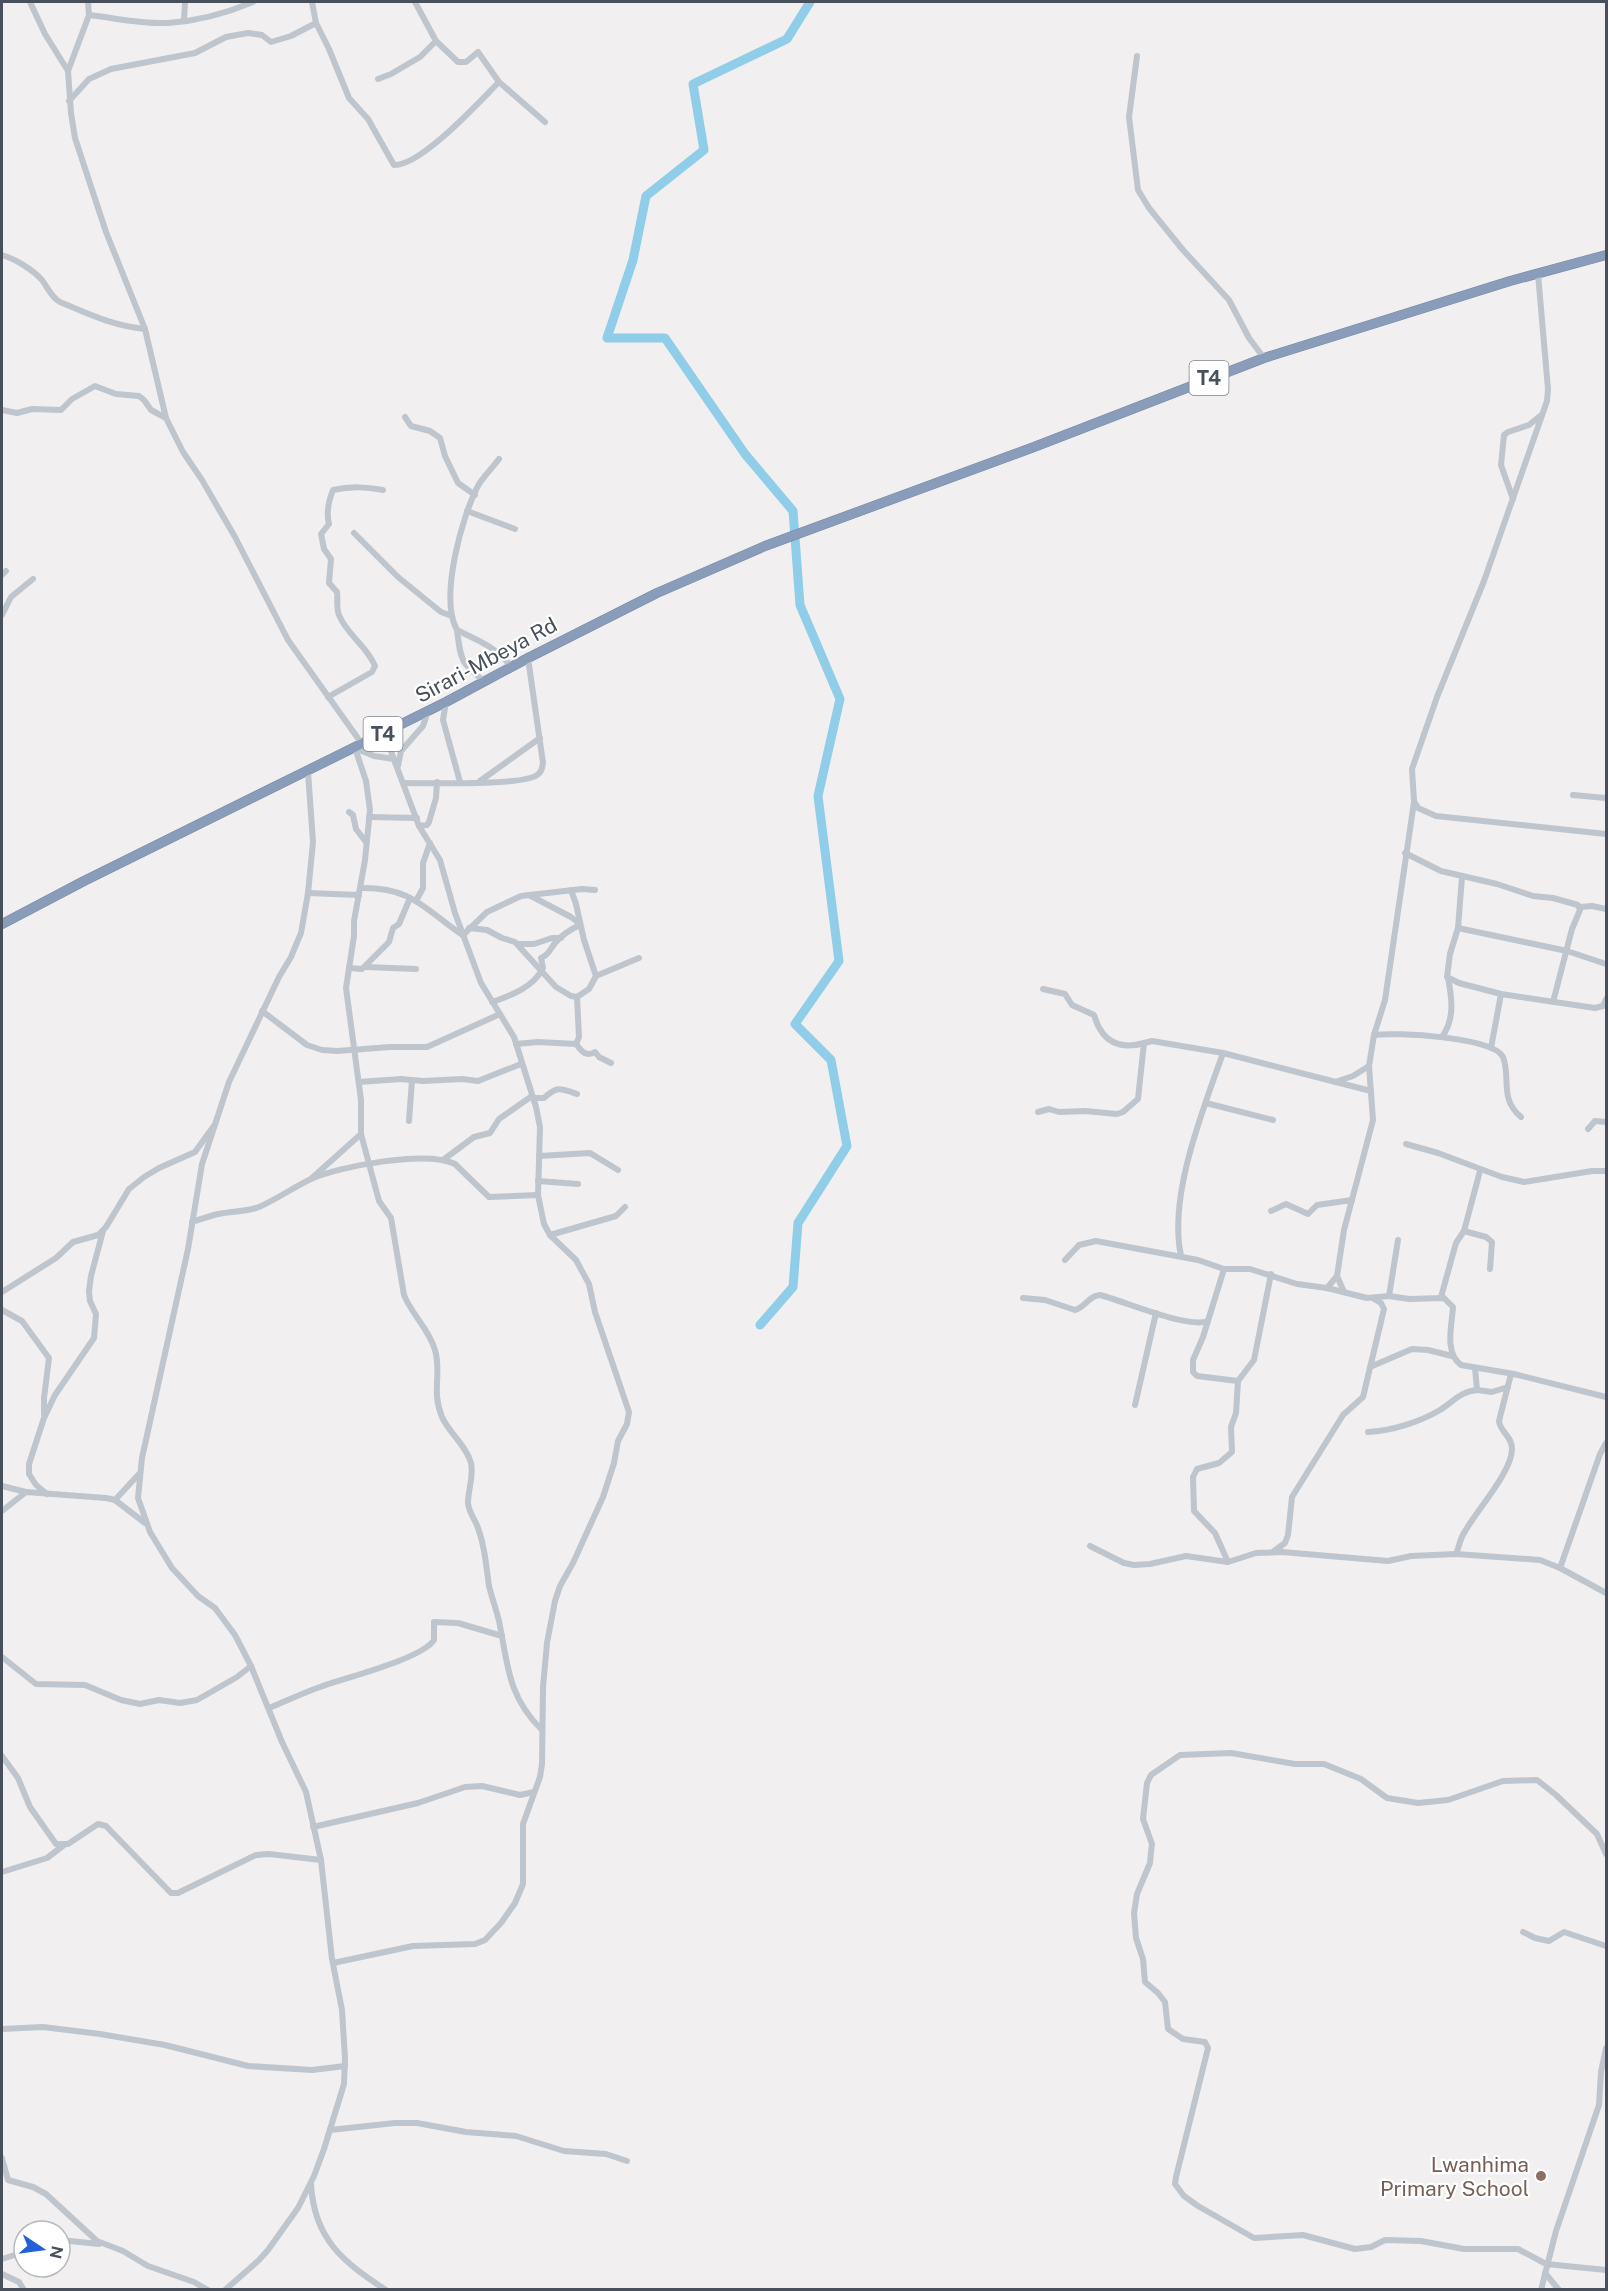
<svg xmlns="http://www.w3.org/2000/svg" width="1608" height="2291" viewBox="0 0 1608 2291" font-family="'Public Sans',sans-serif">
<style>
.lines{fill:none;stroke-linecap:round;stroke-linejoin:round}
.river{stroke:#8fcde8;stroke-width:9}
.highway-casing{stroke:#7488a7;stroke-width:10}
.minor{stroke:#bec5cd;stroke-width:6}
.highway{stroke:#899dbb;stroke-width:9}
.education-dot{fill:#8d6e63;stroke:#fff;stroke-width:2}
.labels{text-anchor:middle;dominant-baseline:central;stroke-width:4.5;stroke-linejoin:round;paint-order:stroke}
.shield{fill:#fff;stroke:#7f848d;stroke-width:1.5}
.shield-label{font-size:20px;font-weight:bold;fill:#48505c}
.street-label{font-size:21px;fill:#48505c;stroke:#fff}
.education-label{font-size:21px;fill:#785e54;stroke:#fff;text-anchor:end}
</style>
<rect width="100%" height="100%" fill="#f1efef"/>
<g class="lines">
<path class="river" d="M760,1325L793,1287L798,1223L847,1146L831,1060L795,1024L839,961L818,796L840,699L800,605L793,511L745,454L665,338H607L633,260L646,196L704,150L693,84L787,39L810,2"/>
<g class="highway-casing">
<path id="highway" d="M2,924L84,881L446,702L528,658L657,593L765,546L1034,447L1264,358L1510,281L1606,255"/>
</g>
<g class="minor">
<path d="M30,2L45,34L68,71"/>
<path d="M88,2L89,15L68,71L71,113L75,138L106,232L145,329L166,418L183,452L202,480L235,537L288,640L362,744"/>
<path d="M312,2L316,23L329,49L349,98L368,119L394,165C421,166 479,102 499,82"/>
<path d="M415,2L436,41L458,62H466L478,52L499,82L545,122"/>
<path d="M89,15C115,18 142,24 168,23C197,21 227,13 253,2"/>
<path d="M184,20L185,2"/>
<path d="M1137,56L1129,117L1138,190L1149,208L1183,250L1229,300L1249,338L1264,358"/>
<path d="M378,79L391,74L420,57L436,41"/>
<path d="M69,101L89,79L111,69L195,53L226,37L248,33L262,35L271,42L291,36L316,23"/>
<path d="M2,255C15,259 32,269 42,280C48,288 51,297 60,302C89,314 113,326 145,329"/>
<path d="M1538,274L1548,389L1547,401L1484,581L1437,697L1412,769L1414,801L1418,808L1436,816L1606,834"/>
<path d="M2,410L17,413L32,409L61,410L72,399L95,386L116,394L139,396L144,400L151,410L166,418"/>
<path d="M405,417L411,426L430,431L440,438L445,456L458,483L475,495"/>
<path d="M499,459C493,467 485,475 479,484C462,515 439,598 457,630C479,641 497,647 512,668"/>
<path d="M1513,499L1501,465L1504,435L1508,432L1529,425L1540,416"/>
<path d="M467,511L515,529"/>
<path d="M354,533L398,577L441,612L452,616"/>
<path d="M2,575L6,571"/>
<path d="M2,615L11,597L33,579"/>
<path d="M457,630C461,661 460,662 485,682"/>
<path d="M328,697L372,672L375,666C367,646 347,635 339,615C336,608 338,599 337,592L329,583L331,559L324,549L321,534L329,524C326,513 329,500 333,490C351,486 365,487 383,490"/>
<path d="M446,702L443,720L460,782"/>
<path d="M355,748L366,781L370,810L365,860L354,921V936L346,988L361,1100V1134L379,1201L391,1218L404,1295C412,1315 429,1329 435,1350C442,1373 431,1391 442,1417C449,1433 466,1445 471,1463C474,1477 468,1489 468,1503C469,1513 475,1519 478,1528C480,1534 482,1540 483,1546C486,1559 487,1573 489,1586C492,1598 496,1609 499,1621C508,1664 507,1695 541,1729"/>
<path d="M355,748L374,756L394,759"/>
<path d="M398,766L401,751L423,726L428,711"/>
<path d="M480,781L540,738"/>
<path d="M405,783C429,783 523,786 537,775C542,772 542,768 543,763L528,658"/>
<path d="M1573,795L1606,798"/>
<path d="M349,812L353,815L356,829L366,842"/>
<path d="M369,817L417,818"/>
<path d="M419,826L427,825L429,822L436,798L437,782"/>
<path d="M1405,853L1441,871L1497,884L1533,896L1553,898L1578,905L1580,910L1572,929L1553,1002"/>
<path d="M1462,877L1458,928L1450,954L1447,977L1459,983L1501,994L1595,1008L1603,1006L1606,999"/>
<path d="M361,888C413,887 425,910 464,936"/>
<path d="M571,890L576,904L584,940L596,976"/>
<path d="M308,893L359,895"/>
<path d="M529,895L571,917L580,924"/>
<path d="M416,901L423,888V863L430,843"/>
<path d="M1580,907L1592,906L1606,909"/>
<path d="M469,928L487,930L502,938L515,942L556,987L571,996L577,997"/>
<path d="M1458,928L1567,951"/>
<path d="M464,934L487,912L521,896L582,889L595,890"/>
<path d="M518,944H534L552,938H561"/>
<path d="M1567,951L1606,964"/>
<path d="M366,967L416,969"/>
<path d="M349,968L362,969L389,942L393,928L399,924L410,898"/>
<path d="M1043,989L1065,994L1072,1005L1094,1015C1096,1020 1097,1025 1100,1029C1109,1046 1127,1048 1144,1043"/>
<path d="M492,1002C510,996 534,987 543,968L541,958C549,955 550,949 555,943C561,936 571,929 580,925"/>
<path d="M262,1011L307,1045L322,1050L337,1051L390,1047H427L500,1014"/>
<path d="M1374,1035C1395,1032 1494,1037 1503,1057C1511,1077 1499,1099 1521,1117"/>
<path d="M1442,1037C1455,1019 1452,998 1448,978"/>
<path d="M516,1044L538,1042L576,1044L579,1037L577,997L589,989L596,976L639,958"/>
<path d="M576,1044C582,1052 586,1057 595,1052L599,1057L611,1063"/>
<path d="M1491,1048L1501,994"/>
<path d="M359,1082L401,1079L423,1081L462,1079L478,1081L521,1064"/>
<path d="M1335,1082L1353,1076L1369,1066"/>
<path d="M533,1098H544C557,1086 560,1088 577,1094"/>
<path d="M1206,1103L1273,1120"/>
<path d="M1038,1112L1049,1109L1059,1112L1085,1111L1117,1114L1123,1112L1138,1099L1144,1043L1152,1041L1223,1053L1371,1091"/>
<path d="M409,1121L412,1080"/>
<path d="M1588,1129L1595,1121L1606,1122"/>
<path d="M1406,1144L1438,1153L1502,1177L1524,1182L1592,1171H1606"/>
<path d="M539,1156L590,1153L618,1170"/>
<path d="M443,1160L474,1137L490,1133L499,1119L532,1096"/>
<path d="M312,1178L361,1134"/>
<path d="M538,1181L578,1184"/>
<path d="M1271,1211L1286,1204L1308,1214L1317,1205L1352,1200"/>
<path d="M192,1222C201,1219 210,1216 218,1214C232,1211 246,1212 259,1207C277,1199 294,1187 311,1179C341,1166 426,1150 455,1164L489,1197L538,1195"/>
<path d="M1464,1231L1486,1237L1492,1242L1490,1269"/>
<path d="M550,1235L616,1216L625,1207"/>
<path d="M1181,1256C1168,1196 1203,1110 1223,1053"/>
<path d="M1065,1260L1079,1245L1096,1241L1198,1260L1224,1269H1250L1297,1284L1327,1288L1367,1298L1389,1296L1409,1299L1444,1298L1453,1307C1452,1324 1444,1353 1461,1365L1514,1374L1606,1397"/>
<path d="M1224,1269L1203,1337L1193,1360V1372L1197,1376L1238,1381"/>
<path d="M1337,1276L1344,1292"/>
<path d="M1327,1288L1337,1276L1344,1230L1373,1120L1369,1066L1374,1035L1385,1000L1414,802"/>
<path d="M2,1292L56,1258L73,1242L98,1235L106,1227L129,1189L144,1177L159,1168L195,1152L213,1127"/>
<path d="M1389,1296L1398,1240"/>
<path d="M1441,1297L1456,1243L1464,1231L1480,1171"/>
<path d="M1023,1298L1045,1300L1075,1310C1085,1308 1088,1296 1100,1295C1124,1301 1187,1329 1208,1321"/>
<path d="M2,1310L22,1321L49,1358L44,1398V1414"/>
<path d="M1370,1367L1412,1349L1428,1350L1452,1356"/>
<path d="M1475,1368L1477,1390L1492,1392L1508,1387"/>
<path d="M1135,1405L1156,1313"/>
<path d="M1368,1432C1391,1431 1420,1422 1440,1410C1453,1402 1461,1391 1477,1390"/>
<path d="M2,1486L26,1492"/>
<path d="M47,1494L36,1485L29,1474V1464L44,1418L55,1395L94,1338L96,1314L90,1301L89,1291L91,1276L103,1231"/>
<path d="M115,1500L139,1474"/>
<path d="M2,1511L26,1492L106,1498L115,1500L145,1523"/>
<path d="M1090,1546L1124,1563L1134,1565L1150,1564L1186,1556L1228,1562L1256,1553L1282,1552L1388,1561L1411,1556L1456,1554L1540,1560L1560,1568L1606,1593"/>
<path d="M1274,1551L1285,1543L1288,1535L1292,1497L1343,1415L1363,1397L1384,1309L1381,1303L1374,1299"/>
<path d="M1456,1554C1459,1547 1460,1539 1464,1533C1476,1511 1512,1472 1512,1449C1512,1436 1500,1432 1499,1421L1511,1374"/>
<path d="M1228,1562L1215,1533L1194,1511L1193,1477L1197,1469L1219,1463L1232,1452L1231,1427L1236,1413L1238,1381L1254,1360L1271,1274"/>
<path d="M1560,1568L1600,1454L1606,1443"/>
<path d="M2,1657L36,1684L85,1685L121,1700L140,1704L159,1700L180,1703L197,1700L237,1677L251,1666"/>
<path d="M269,1708C286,1701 303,1693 320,1687C344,1678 422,1659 434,1640V1622L458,1623L502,1636"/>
<path d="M2,1756L18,1778L30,1807L56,1844H68L98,1824L106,1826L171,1893H178L256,1855L269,1854L321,1860"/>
<path d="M313,1827L418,1803L465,1787L482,1786L520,1795L534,1792"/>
<path d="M1606,1854L1597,1834L1556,1795L1537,1780L1503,1781L1448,1800L1418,1803L1387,1798L1361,1779L1324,1764H1295L1231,1753L1180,1755L1151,1775L1147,1783L1143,1819L1152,1844L1151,1852L1150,1863L1137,1894L1134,1913L1136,1938L1143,1959L1145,1982L1158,1993L1165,2002L1168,2029L1183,2039L1205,2042L1208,2048L1176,2177L1175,2184L1184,2196L1198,2206L1254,2238L1303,2235L1355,2249L1371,2247L1385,2240L1421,2241L1464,2249H1518L1546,2264L1606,2270"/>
<path d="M2,1872L47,1858L64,1845"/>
<path d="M1523,1932L1535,1938L1549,1941L1564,1932L1606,1946"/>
<path d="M333,1963L413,1946L475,1944L485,1940L501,1923L515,1903L523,1884V1824L540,1777L542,1764L543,1687L547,1643L555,1601L560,1586L573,1563L603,1497L614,1463L618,1441L627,1424L629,1412L595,1312L589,1284L576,1260L550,1235L544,1224L538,1195L540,1127L536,1107L514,1037L481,983L455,913L440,860L419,826L384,733"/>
<path d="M2,2029L43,2027L100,2034L165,2045L248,2066L312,2070L345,2066"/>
<path d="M330,2130L395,2123H417L466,2132L516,2136L564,2151L606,2154L627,2161"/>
<path d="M2,2158L8,2180L33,2187L46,2194L97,2241L123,2251L148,2266L194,2282L208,2290"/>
<path d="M311,2184C314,2239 343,2262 386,2290"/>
<path d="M60,2240L99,2244"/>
<path d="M2,2259L24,2252"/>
<path d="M1545,2273L1559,2290"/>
<path d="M2,2274L19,2282L24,2290"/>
<path d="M225,2290L259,2260L268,2250L298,2208L314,2176L324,2149L344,2084L345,2058L342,2010L332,1959L321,1860L306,1792L282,1742L251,1666L235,1635L215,1608L198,1596L172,1568L150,1532L138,1498L142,1458L188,1249L202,1164L229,1082L279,977L291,957L301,933L308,893L313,842L308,772"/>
<path d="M1541,2290L1556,2231L1599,2105L1601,2072L1606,2048"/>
</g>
<use href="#highway" class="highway"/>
</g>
<circle class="education-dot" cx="1541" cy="2176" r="6"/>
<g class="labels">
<g class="shield">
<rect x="1189.5" y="361" width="39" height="34" rx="4.5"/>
<rect x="363.5" y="717" width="39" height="34" rx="4.5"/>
</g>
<g class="shield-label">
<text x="1209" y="378">T4</text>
<text x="383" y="734">T4</text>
</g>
<g class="street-label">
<text transform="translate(486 660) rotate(-28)">Sirari-Mbeya Rd</text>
</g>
<g class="education-label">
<text x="1529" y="2164">Lwanhima<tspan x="1529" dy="24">Primary School</tspan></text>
</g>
</g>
<rect width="1608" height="2291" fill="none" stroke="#48505c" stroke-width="6"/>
<g transform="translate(42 2249) rotate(103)"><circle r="28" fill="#ffffff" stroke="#b6b9be" stroke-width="1.5"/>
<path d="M0-4.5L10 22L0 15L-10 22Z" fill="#2160d9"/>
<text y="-9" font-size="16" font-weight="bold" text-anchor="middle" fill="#48505c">N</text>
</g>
</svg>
